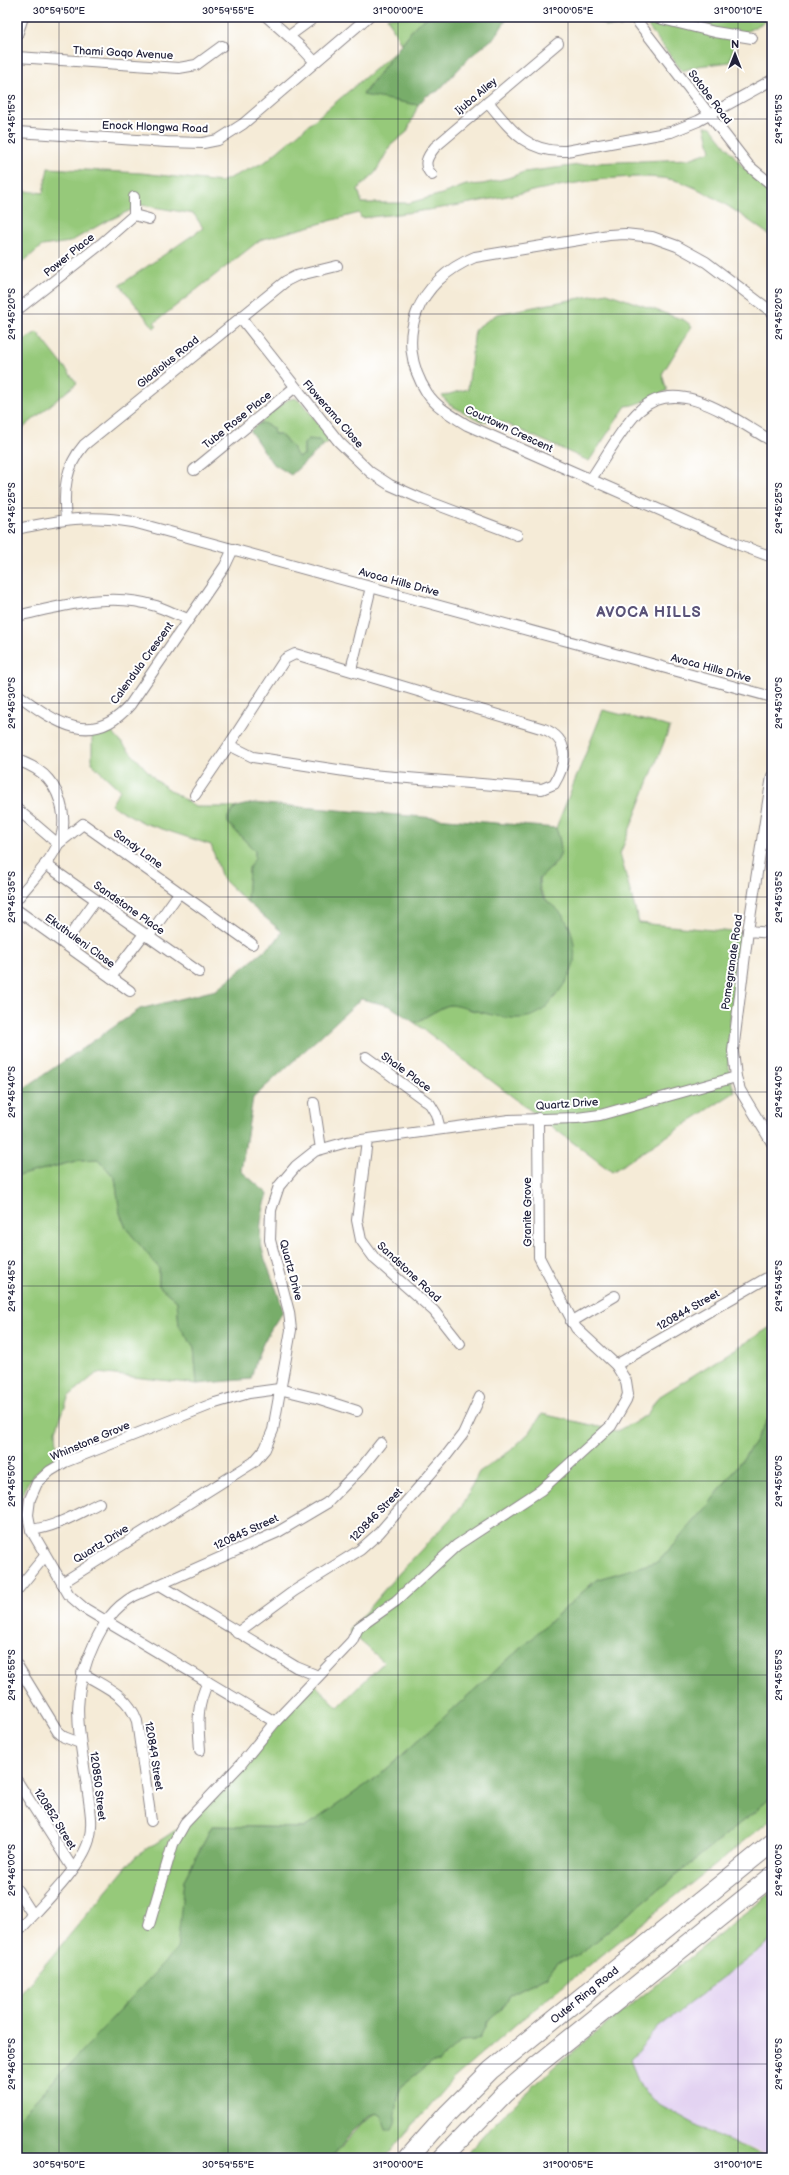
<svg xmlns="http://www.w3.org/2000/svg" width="789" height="2175" viewBox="0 0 789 2175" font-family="'Balsamiq Sans',sans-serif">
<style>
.built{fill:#e3d3f2}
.green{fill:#96c97a;stroke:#5c765a}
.forest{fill:#78ad6a;stroke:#4d6852}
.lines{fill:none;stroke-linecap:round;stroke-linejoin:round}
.minor-casing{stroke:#8c8689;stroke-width:12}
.motorway-casing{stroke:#8c8689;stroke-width:20}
.minor{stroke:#fff;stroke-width:10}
.motorway{stroke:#fff;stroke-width:18}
.ticks{fill:none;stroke:#22223b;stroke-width:1;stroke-opacity:0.45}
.labels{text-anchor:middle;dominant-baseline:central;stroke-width:4;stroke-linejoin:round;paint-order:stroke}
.street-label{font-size:11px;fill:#22223b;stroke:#fff}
.district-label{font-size:15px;font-weight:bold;letter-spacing:1px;fill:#5a5378;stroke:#fff}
.neatline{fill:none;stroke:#22223b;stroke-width:1.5}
.ticks-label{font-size:10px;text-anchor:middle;fill:#22223b}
</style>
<rect width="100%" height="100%" fill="#fff"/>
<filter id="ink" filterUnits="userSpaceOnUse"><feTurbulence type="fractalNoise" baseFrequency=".025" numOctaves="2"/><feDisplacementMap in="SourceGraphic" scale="8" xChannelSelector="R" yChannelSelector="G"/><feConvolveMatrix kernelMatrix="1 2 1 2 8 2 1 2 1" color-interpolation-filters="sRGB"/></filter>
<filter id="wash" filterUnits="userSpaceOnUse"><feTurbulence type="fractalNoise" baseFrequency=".012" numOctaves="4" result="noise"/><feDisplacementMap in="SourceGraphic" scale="16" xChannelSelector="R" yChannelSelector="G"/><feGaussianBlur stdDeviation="0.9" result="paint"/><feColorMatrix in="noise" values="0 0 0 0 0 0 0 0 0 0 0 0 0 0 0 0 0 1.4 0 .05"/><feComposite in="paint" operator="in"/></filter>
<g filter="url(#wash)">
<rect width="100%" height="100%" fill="#f5ebd7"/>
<path class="built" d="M772,1940V2156L716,2136L661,2105L646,2094L641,2087L630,2060L659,2027Z"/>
<g class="green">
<path d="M387,17H428L416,25L363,94L418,105L407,132L391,145L375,173L358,189L362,203H409L442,194L466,185L483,184L508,178L524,172L595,163L689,159L711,151L705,126L711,127L742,166L772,189V237C744,217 717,196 684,183C635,165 533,192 481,201C441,209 401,214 361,218L359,213L260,240L154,323L157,326L154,328L120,285L203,228L194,214L142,205L103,223L70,242L42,246L17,267V190L43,193L48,168L141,173L221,182L265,162L402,46Z"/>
<path d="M641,17H772V18L736,37L730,62L698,66L682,71Z"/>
<path d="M607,293L684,320L692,326L662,374L667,391C652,396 641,405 626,406L589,461L500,421H481L450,405L442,396L468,389L475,329L497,314Z"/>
<path d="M37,332L77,383L17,433V344Z"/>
<path d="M295,398L301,402L331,439L324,445L319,440L304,444V455L298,457L292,447L280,434H274L258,424L287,400Z"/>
<path d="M603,710L670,727L620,854L639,923L744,933C738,976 718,1054 735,1092L612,1172L415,1023C423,1019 442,1006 450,1005C456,1004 465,1008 471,1010C508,1018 530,1027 557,994C565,985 574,956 573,943C572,909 538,907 539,879C560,860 566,857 556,828Z"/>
<path d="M107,727L157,781L195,807H236L228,817V823L255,851V858L249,869L247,902L222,878L211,845L144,823L111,805L120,790L92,764V731Z"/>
<path d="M98,1159L115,1178L120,1213L126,1228L159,1268V1286L177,1301L179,1326L194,1347L197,1384L97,1373L69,1396L56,1430L58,1459C39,1466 25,1480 20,1502C18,1508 20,1518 17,1523V1176L80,1160Z"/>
<path d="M772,1326V1412L754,1444L706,1508L659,1561L596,1580L380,1775L304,1828L212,1826L184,1880L178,1949L17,2120V1998L135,1857L194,1818L252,1756L314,1684L338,1707L384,1662L349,1631L391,1582L463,1505L479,1472L510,1451L530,1432L542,1414L617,1431L647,1415L657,1398Z"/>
<path d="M772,1797V1819L522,2019L453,2079L384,2158H331L363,2122L377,2114L382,2117L401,2086L432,2062H439C446,2053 454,2051 461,2041L474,2040L480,2037L487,2022L502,2009L509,1995L547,1976L556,1963L577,1956Z"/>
<path d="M772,1892V1940L659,2027L630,2060L641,2087L646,2094L661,2105L716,2136L772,2158H464L492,2126L557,2064Z"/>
</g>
<g class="forest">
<path d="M428,17H508L495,37L471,56L438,91L426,96L418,105L363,95L416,25Z"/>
<path d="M592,17H624L621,27L606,26Z"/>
<path d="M263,423L273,428L274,434H280L292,447L298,457L304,455V444L308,439L319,440L324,445L291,475L272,463L250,431L258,424Z"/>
<path d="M253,803L556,828C566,857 560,859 539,879C538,899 548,900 560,912C573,926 579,955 571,972C565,985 557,994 548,1005C528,1029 490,1014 465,1008C461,1007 454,1005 450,1005C442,1006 423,1019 415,1023L390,1006L361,999L253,1098L241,1171L268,1194C249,1250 270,1260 283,1311C267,1334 257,1351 251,1379L197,1384L194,1347L179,1326L177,1301L159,1286V1268L126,1228L120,1213L115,1178L98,1159L80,1160L17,1176V1093L140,1009L216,990L275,942L282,932L247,902L249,868L255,858V851L228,823V817L236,807Z"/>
<path d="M772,1412V1797L577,1956L556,1963L547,1976L509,1995L502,2009L487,2022L480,2037L474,2040L461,2041C454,2051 446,2053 439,2062H432L401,2086L399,2089L395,2123L392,2129H386L382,2117L377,2114C358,2119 343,2144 331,2158H17V2120L177,1949L184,1880L212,1826L304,1828L380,1775L596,1580L659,1561L706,1508L754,1444Z"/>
</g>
</g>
<g filter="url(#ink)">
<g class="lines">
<g class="minor-casing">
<g id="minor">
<path d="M267,17L302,48L315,62"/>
<path d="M634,17L749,166L772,185"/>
<path d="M654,17L715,32L752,38"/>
<path d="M17,35L23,17"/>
<path d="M289,36L315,17"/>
<path d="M17,57L179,68L196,65L222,46"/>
<path d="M488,102C511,130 527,153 566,151L671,132L698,121L772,80"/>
<path d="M17,132L167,142L203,143L218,140L243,124L368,17"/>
<path d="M432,175C422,165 427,157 435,147L558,43"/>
<path d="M134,215L149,219"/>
<path d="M17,310L101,244L134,215V197"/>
<path d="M772,312L706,262L677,246L652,237L625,234L609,235L475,257C418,280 392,338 427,393C437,408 453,416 467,425L737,544L772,557"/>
<path d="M241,318L339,442L370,472L390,485L422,499L517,535"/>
<path d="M194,470L294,388"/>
<path d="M591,479C604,460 624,424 640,410C679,374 736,421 772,441"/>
<path d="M66,519C63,491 65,467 84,445L286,281L296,276L337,266"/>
<path d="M17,529C59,520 90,514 133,522L772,697"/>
<path d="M17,616C63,606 110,591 156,606C167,610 177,615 188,619"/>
<path d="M351,670L371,587"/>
<path d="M17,694C54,721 91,750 130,705L225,566L233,549"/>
<path d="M17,760C28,764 40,769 48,779C62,795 68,823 59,842C50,863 31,881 17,899"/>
<path d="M772,776L748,931L733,1051L736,1077L740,1090L772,1143"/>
<path d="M195,795L229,745L285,659L295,654L544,729C570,739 567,763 554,784L542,789L371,775L253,757L229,745"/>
<path d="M17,809L58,844L83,824L252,944"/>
<path d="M45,864L199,972"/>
<path d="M17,910L130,991"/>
<path d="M748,931L772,933"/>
<path d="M148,937L179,893"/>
<path d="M64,944L96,900"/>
<path d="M111,977L144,934"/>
<path d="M366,1057L430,1104L436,1114L440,1129"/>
<path d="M314,1103L321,1149"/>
<path d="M367,1140L357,1220L361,1240L375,1259L434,1311L460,1344"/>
<path d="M571,1322L615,1296"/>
<path d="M616,1365L772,1275"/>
<path d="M31,1530C56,1527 77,1514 99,1503"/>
<path d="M62,1583L254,1462L265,1449L273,1430L291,1330L289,1312L270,1240L271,1210L279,1186L296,1166L315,1151L347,1142L509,1120L577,1118L600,1115L736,1077"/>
<path d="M160,1585L296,1667L318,1676"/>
<path d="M18,1589L45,1556"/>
<path d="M237,1633L294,1591L360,1550L379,1533L446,1456L463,1434L480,1397"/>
<path d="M17,1665L58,1732L64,1737L80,1743"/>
<path d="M82,1673C105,1687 128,1695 137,1721L151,1821"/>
<path d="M275,1722L84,1608L69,1595L31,1530L28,1515L30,1499L37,1483L50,1471L65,1462L215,1403L249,1393L279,1389L320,1399L357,1411"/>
<path d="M200,1750C198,1723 196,1707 208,1682"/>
<path d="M17,1781L73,1869"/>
<path d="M17,1890L33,1915"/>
<path d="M149,1925L173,1844L185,1823L241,1764L275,1722L352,1641L358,1628L396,1601L457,1545L541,1490L611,1426L626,1400L628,1394L626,1381L616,1365L576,1328L539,1257L538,1118"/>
<path d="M17,1933C37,1910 81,1869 89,1840C94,1823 89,1804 87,1786C79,1732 69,1696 94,1644C104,1623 113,1608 134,1596L278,1532L327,1503L362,1467L381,1443"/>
</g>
</g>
<g class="motorway-casing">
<g id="motorway">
<path id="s1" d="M408,2158L448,2113L491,2070L772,1843"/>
<path d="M442,2158L505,2093L536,2066L772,1876"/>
</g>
</g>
<use href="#minor" class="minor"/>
<use href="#motorway" class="motorway"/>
</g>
</g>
<path class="ticks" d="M59,17V2158M228,17V2158M398,17V2158M568,17V2158M738,17V2158M17,119H772M17,314H772M17,508H772M17,703H772M17,897H772M17,1092H772M17,1286H772M17,1481H772M17,1675H772M17,1870H772M17,2064H772"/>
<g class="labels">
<g class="street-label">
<text transform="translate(123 53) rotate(3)">Thami Goqo Avenue</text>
<text transform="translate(476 96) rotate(-40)">Ijuba Alley</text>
<text transform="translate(710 97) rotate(53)">Sotobe Road</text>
<text transform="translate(155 127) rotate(2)">Enock Hlongwa Road</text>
<text transform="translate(69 255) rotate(-39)">Power Place</text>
<text transform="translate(168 362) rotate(-39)">Gladiolus Road</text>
<text transform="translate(333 414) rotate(49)">Flowerama Close</text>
<text transform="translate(237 420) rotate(-39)">Tube Rose Place</text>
<text transform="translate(509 429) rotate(25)">Courtown Crescent</text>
<text transform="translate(399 582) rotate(15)">Avoca Hills Drive</text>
<text transform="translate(142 663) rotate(-54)">Calendula Crescent</text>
<text transform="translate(711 668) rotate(15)">Avoca Hills Drive</text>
<text transform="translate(138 849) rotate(36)">Sandy Lane</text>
<text transform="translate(129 908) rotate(35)">Sandstone Place</text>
<text transform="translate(80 941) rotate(36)">Ekuthuleni Close</text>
<text transform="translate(732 962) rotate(-82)">Pomegranate Road</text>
<text transform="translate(406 1072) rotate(36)">Shale Place</text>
<text transform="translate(567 1104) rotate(-4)">Quartz Drive</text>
<text transform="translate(527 1212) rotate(-90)">Granite Grove</text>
<text transform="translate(291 1270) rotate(75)">Quartz Drive</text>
<text transform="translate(409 1272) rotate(43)">Sandstone Road</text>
<text transform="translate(688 1310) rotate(-30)">120844 Street</text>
<text transform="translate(90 1441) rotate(-23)">Whinstone Grove</text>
<text transform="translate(376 1515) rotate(-46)">120846 Street</text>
<text transform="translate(246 1532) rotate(-25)">120845 Street</text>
<text transform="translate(101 1544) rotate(-32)">Quartz Drive</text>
<text transform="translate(154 1756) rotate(81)">120849 Street</text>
<text transform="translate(98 1786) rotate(83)">120850 Street</text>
<text transform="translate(55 1819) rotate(58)">120852 Street</text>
<text stroke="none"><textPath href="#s1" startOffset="241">Outer Ring Road</textPath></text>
</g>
<g class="district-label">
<text x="649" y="612">AVOCA HILLS</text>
</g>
</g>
<rect width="789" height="2175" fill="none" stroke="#fff" stroke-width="44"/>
<g transform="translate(735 54)" stroke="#ffffff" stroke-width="3" paint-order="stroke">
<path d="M0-3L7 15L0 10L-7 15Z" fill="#22223b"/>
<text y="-6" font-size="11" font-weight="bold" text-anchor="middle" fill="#22223b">N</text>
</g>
<rect x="22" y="22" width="745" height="2131" class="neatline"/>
<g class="ticks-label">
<text x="59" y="14">30°59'50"E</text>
<text x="228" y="14">30°59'55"E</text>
<text x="398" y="14">31°00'00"E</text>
<text x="568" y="14">31°00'05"E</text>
<text x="738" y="14">31°00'10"E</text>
<text transform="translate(11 119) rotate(-90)" y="4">29°45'15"S</text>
<text transform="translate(778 119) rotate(-90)" y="4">29°45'15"S</text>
<text transform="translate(11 314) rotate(-90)" y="4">29°45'20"S</text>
<text transform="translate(778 314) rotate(-90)" y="4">29°45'20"S</text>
<text transform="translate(11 508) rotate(-90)" y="4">29°45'25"S</text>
<text transform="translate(778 508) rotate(-90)" y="4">29°45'25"S</text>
<text transform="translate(11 703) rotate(-90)" y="4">29°45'30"S</text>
<text transform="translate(778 703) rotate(-90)" y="4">29°45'30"S</text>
<text transform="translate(11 897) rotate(-90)" y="4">29°45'35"S</text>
<text transform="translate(778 897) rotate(-90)" y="4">29°45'35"S</text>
<text transform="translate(11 1092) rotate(-90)" y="4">29°45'40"S</text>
<text transform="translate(778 1092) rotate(-90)" y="4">29°45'40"S</text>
<text transform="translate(11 1286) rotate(-90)" y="4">29°45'45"S</text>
<text transform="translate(778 1286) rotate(-90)" y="4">29°45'45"S</text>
<text transform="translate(11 1481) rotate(-90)" y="4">29°45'50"S</text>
<text transform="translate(778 1481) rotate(-90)" y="4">29°45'50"S</text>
<text transform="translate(11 1675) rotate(-90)" y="4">29°45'55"S</text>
<text transform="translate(778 1675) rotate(-90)" y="4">29°45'55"S</text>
<text transform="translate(11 1870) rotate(-90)" y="4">29°46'00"S</text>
<text transform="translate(778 1870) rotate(-90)" y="4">29°46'00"S</text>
<text transform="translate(11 2064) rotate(-90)" y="4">29°46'05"S</text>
<text transform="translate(778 2064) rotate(-90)" y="4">29°46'05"S</text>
<text x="59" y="2168">30°59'50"E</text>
<text x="228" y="2168">30°59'55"E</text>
<text x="398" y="2168">31°00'00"E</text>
<text x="568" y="2168">31°00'05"E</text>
<text x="738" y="2168">31°00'10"E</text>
</g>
</svg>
